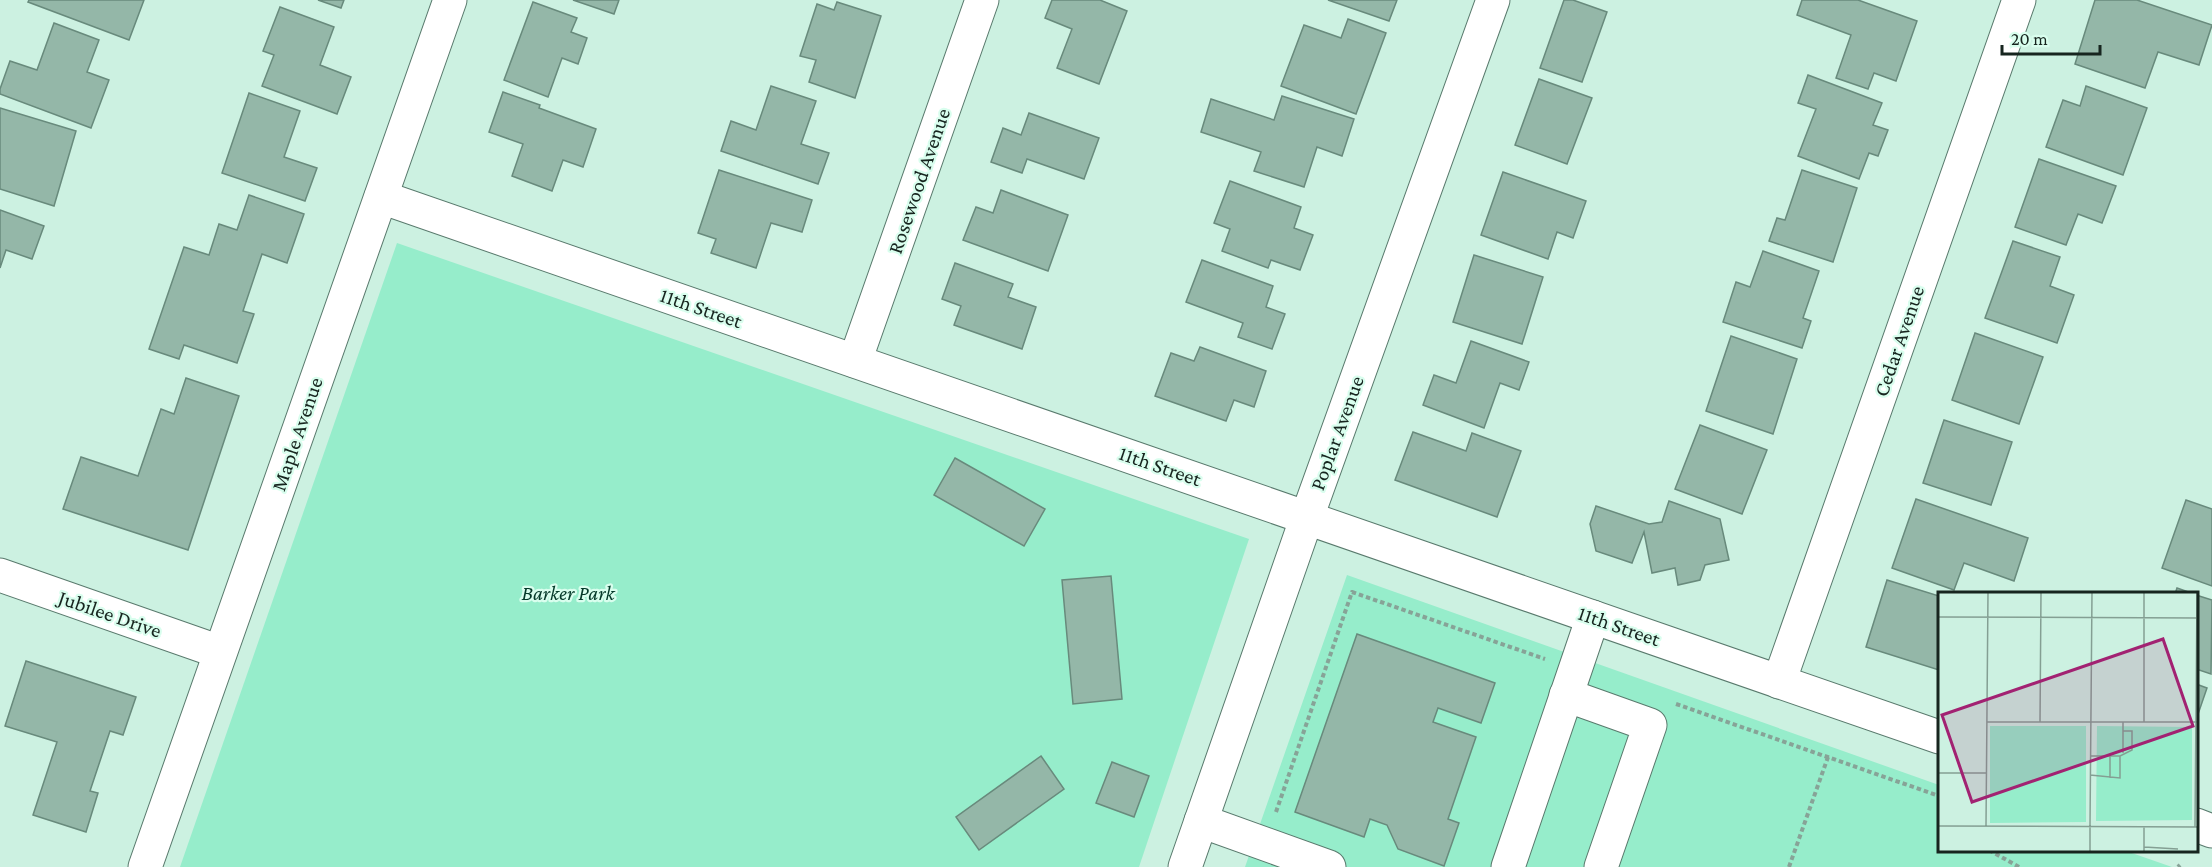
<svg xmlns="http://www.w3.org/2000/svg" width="2212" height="867" viewBox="0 0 2212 867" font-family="'Crimson Pro',serif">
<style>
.green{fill:#96edcb}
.building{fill:#94b7a8;stroke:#688a7c;stroke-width:1.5}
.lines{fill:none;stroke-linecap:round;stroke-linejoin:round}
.minor-casing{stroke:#597a6d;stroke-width:35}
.major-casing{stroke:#597a6d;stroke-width:35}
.path{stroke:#87a397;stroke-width:4;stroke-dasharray:4.5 3;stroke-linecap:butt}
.minor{stroke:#fff;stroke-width:33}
.major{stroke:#fff;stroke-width:33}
.labels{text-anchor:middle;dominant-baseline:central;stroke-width:4.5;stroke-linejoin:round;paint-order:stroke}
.street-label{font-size:21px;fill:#17251f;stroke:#d9feee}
.park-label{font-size:21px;font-style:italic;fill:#033828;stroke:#d9feee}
.inset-road{fill:none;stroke:#849f93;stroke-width:1.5}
.view{fill:#a22272;fill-opacity:0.15;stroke:#a22272;stroke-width:3}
.inset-edge{fill:none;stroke:#17251f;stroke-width:3}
</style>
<rect width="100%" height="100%" fill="#ccf1e1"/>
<g class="green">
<path d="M397,243L1249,539L1139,867H180Z"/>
<path d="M1347,575L1939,785V850L2126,851L2172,867H1245Z"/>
</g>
<g class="building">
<path d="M29,0H144L129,40L28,2Z"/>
<path d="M318,0H344L341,8Z"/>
<path d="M573,0H619L614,14Z"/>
<path d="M1052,0H1100L1127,11L1099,84L1057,68L1072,29L1045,18Z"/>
<path d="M1328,0H1397L1389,21Z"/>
<path d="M1564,0H1573L1607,12L1582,82L1540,68Z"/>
<path d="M1802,0H1858L1917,21L1896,81L1874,73L1868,89L1836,78L1851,35L1797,15Z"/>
<path d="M2095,0H2137L2212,25L2199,65L2158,52L2145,88L2075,64Z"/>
<path d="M533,2L577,18L571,32L587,38L578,64L562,58L548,97L504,80Z"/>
<path d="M837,2L881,16L855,98L809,82L816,60L800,56L817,4L834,10Z"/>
<path d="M280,7L334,27L320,65L351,77L337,114L262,86L274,55L263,51Z"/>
<path d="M1348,19L1386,33L1356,114L1281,86L1304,25L1341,38Z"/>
<path d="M54,23L99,40L87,72L109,80L91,128L0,94V89L10,61L37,70Z"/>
<path d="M1808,75L1882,103L1873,125L1888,130L1878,156L1869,153L1859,179L1798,156L1816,109L1798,103Z"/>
<path d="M1539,79L1592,98L1567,164L1515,145Z"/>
<path d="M771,86L816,101L801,144L829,153L818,184L721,151L731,121L756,130Z"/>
<path d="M2086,86L2147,108L2123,175L2046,147L2063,100L2080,106Z"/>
<path d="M503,92L540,105L539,108L596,129L583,167L563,160L552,191L512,176L523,144L489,132Z"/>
<path d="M249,93L300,111L284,157L317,168L305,201L222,173Z"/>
<path d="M1282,96L1354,119L1342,156L1317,147L1304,187L1254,171L1261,152L1201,132L1211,99L1274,120Z"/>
<path d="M0,108L76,131L54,206L0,189Z"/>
<path d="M1029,113L1099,138L1084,179L1027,159L1022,173L991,162L1003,128L1021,135Z"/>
<path d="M2039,159L2116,186L2102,223L2078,214L2066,245L2015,227Z"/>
<path d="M719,170L812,200L802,232L771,223L756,268L711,253L716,239L698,233Z"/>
<path d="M1802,170L1857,188L1833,262L1769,241L1777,218L1785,220Z"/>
<path d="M1503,172L1586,201L1573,238L1557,232L1548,259L1481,235Z"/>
<path d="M1230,181L1301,207L1294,228L1313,235L1300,270L1271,260L1268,268L1222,251L1230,229L1214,223Z"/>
<path d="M1001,190L1068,215L1048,271L963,240L976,207L993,213Z"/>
<path d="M249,195L304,214L287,263L262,254L243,311L254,314L237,363L184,345L179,359L149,349L184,247L209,255L219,224L237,230Z"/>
<path d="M0,210L44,226L32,259L6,250L0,268Z"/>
<path d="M2013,241L2060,257L2050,286L2074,295L2057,343L1985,318Z"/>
<path d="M1763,251L1819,271L1803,318L1811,321L1802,348L1723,322L1736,282L1750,287Z"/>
<path d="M1474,255L1543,277L1522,344L1453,322Z"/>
<path d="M1202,260L1273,286L1266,307L1285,314L1272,349L1238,337L1243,323L1186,302Z"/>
<path d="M955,263L1013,284L1008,297L1036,307L1022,349L954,325L961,306L942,299Z"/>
<path d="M1975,333L2043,357L2019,424L1952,400Z"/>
<path d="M1731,336L1797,359L1773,434L1706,411Z"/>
<path d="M1471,341L1529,362L1519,390L1500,383L1484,428L1423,405L1434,375L1456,383Z"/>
<path d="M1200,347L1266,371L1254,407L1234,400L1226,421L1155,396L1171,353L1194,361Z"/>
<path d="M186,378L239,396L188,550L63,509L81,457L138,476L161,409L174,414Z"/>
<path d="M1944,420L2012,442L1991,505L1923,483Z"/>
<path d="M1700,425L1767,450L1742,514L1675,489Z"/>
<path d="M1413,432L1466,451L1472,433L1521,451L1497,517L1395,480Z"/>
<path d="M955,458L1045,509L1024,546L934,495Z"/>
<path d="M1916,499L2028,538L2014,581L1964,563L1954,590L1892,568Z"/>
<path d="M2186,500L2212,509V586L2162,568Z"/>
<path d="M1669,501L1720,519L1729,560L1705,565L1700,580L1678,585L1675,568L1652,573L1644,532L1632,563L1596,551L1590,524L1596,506L1649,524L1662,522Z"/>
<path d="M1111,576L1122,699L1073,704L1062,580Z"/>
<path d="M1887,580L1939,596V670L1866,647Z"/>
<path d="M2177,588L2194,594H2175Z"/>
<path d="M2196,595L2212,600L2211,674L2196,669Z"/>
<path d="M1357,634L1495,683L1481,723L1438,708L1433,722L1476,737L1448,819L1459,823L1444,866L1398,849L1387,825L1370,819L1364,837L1295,812Z"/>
<path d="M26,661L136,697L123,735L110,731L90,791L98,793L86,832L33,815L57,742L5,726Z"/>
<path d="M2196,684L2207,688L2196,720Z"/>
<path d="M1041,756L1064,789L979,850L956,817Z"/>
<path d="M1112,762L1149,776L1134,817L1096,803Z"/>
</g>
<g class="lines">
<g class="minor-casing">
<g id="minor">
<path d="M381,197L1939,737"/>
<path d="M855,361L982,0"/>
<path d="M0,575L220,652"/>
<path d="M1779,682L2019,0"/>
<path d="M1566,695L1650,725L1601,867"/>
<path d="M1201,821L1329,867"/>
<path d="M2196,825L2212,831"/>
<path d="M145,867L450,0"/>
<path d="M1508,867L1593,617"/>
</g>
</g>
<g class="major-casing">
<path id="major" d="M1185,867L1307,517L1493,0"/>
</g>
<g class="path">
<path d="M1676,704L1939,796"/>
<path d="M1276,812L1352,592L1545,659"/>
<path d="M1989,850L2019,867"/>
<path d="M1789,867L1828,757"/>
<path d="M2178,867L2180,865"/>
</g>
<use href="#minor" class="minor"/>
<use href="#major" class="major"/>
</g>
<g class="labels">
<g class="street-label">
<text transform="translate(919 181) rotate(-71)">Rosewood Avenue</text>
<text transform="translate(701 308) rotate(19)">11th Street</text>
<text transform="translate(1899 341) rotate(-71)">Cedar Avenue</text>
<text transform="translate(1337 433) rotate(-70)">Poplar Avenue</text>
<text transform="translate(297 434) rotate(-71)">Maple Avenue</text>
<text transform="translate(1160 466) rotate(19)">11th Street</text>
<text transform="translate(110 614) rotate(19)">Jubilee Drive</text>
<text transform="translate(1619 626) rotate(19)">11th Street</text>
</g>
<g class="park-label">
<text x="568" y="593">Barker Park</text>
</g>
</g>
<g transform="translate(1938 592)">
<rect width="260" height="260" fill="#ccf1e1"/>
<path d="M52,134H148V230L52,231ZM159,134L254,135V228L158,229Z" fill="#96edcb"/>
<path class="inset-road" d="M0,25L260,26M49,130H260M102,130L103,0M185,130V161M206,130V0M152,164H182M172,164V186M0,181H49M152,183L182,186V164L194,158V139H185M0,234L260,235M48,234L50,0M152,234V259M152,234L154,0M257,235L259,0M206,255L240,257M206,259V235"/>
<path class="view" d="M225,47L255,134L34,210L4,123Z"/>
<rect width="260" height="260" class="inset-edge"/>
</g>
<path d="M2002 45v9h98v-9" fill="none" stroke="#17251f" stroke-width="3"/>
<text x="2011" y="45" font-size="18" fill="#17251f" stroke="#d9feee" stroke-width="4.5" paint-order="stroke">20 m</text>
</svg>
